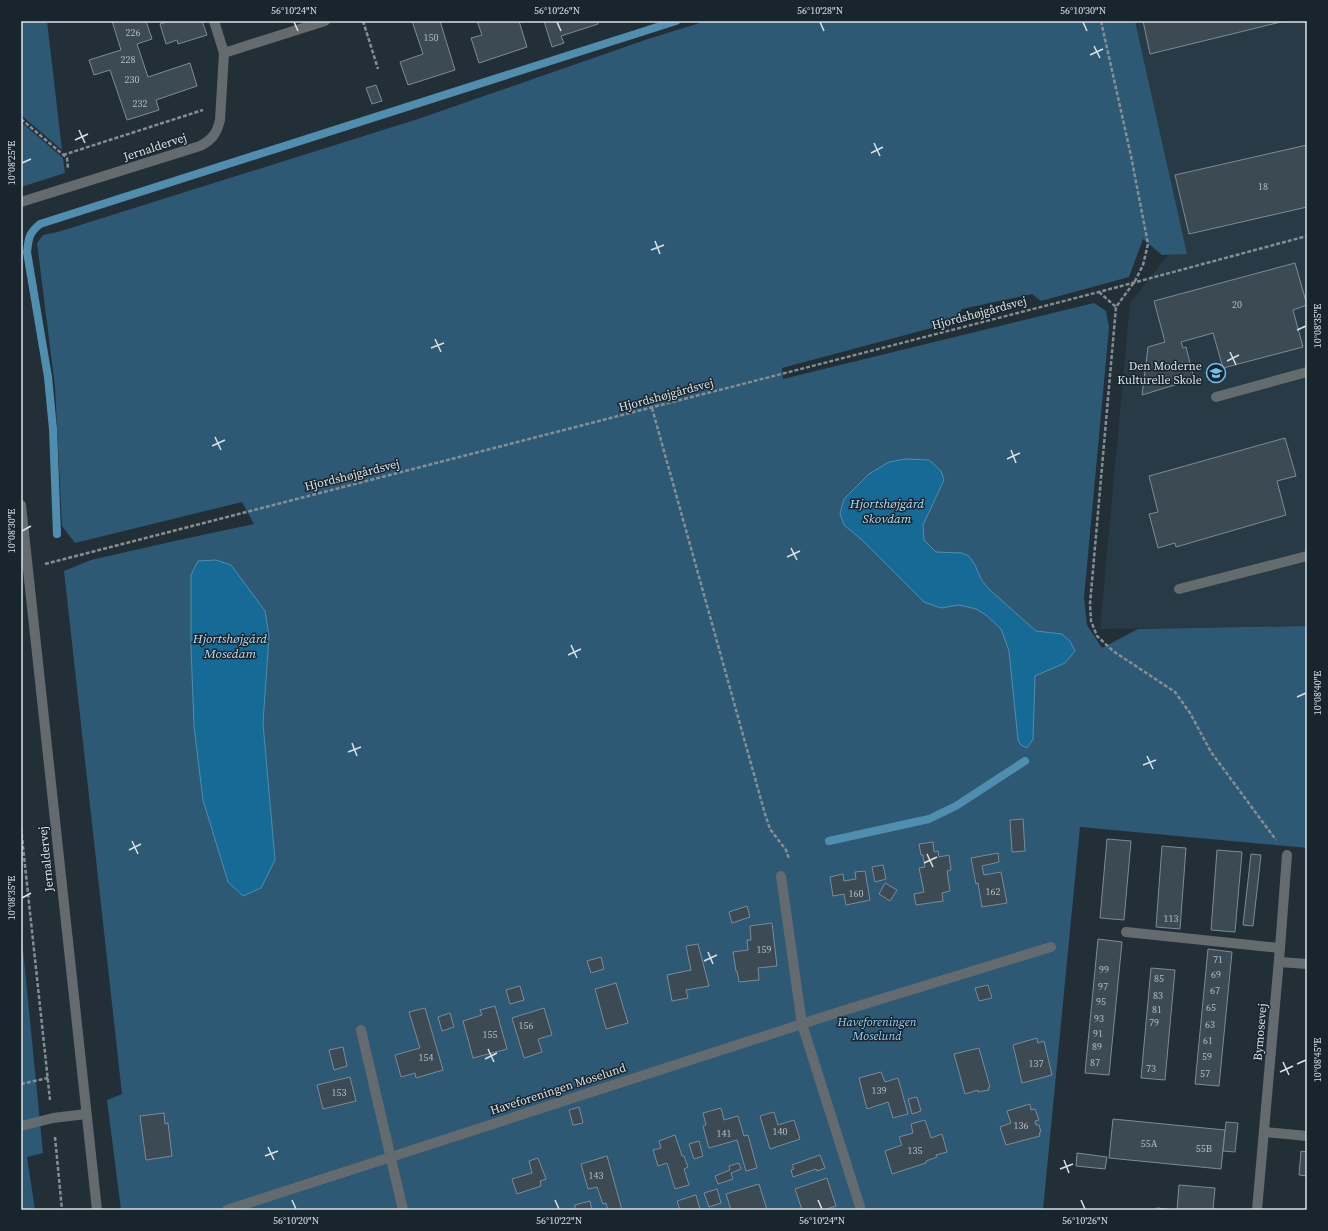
<svg xmlns="http://www.w3.org/2000/svg" width="1328" height="1231" viewBox="0 0 1328 1231" font-family="'Source Serif 4',serif">
<style>
.built{fill:#273a46}
.green{fill:#2d5975;fill-rule:evenodd}
.water{fill:#156a96;stroke:#508eaf}
.lines{fill:none;stroke-linecap:round;stroke-linejoin:round}
.stream{stroke:#508eaf;stroke-width:8}
.building{fill:#3c4a54;stroke:#7c8b96}
.path{stroke:#848e95;stroke-width:2.5;stroke-dasharray:4 2;stroke-linecap:butt}
.service{stroke:#646b6f;stroke-width:10}
.minor{stroke:#646b6f;stroke-width:10}
.tertiary{stroke:#646b6f;stroke-width:10}
.ticks{fill:none;stroke:#dae2e8;stroke-width:1.5}
.labels{text-anchor:middle;dominant-baseline:central;stroke-width:3;stroke-linejoin:round;paint-order:stroke}
.number-label{font-size:10px;fill:#b2bcc3}
.street-label{font-size:12px;fill:#dae2e8;stroke:#18252d}
.poi-label{font-size:12px;fill:#dae2e8;stroke:#18252d;text-anchor:end}
.park-label{font-size:12px;font-style:italic;fill:#99d2f8;stroke:#18252d}
.water-label{font-size:13px;font-style:italic;fill:#b9dff9;stroke:#18252d}
.neatline{fill:none;stroke:#dae2e8;stroke-width:1.5}
.ticks-label{font-size:10px;text-anchor:middle;fill:#dae2e8}
</style>
<rect width="100%" height="100%" fill="#222f37"/>
<path class="built" d="M1104,21H1307V626L1100,629L1130,303L1172,250Z"/>
<g class="green">
<path d="M21,21H47L62,150L21,115Z"/>
<path d="M706,21H1135L1187,254L1162,255L1143,239L1129,277L1041,301L1032,294L962,309L954,322L782,368L783,379L1094,303L1106,311L1109,328L1084,598L1087,625L1102,648L1138,629L1307,626V848L1080,827L1043,1210H121L107,1100L122,1094L64,571L91,560L179,540L254,524L242,502L75,543L62,526L55,387L37,243L43,235L58,232L418,119L648,39ZM265,611L269,636L263,723L275,860L228,882L203,800L194,726Z"/>
<path d="M21,122L63,158L65,173L21,187Z"/>
<path d="M21,929L43,1153L27,1157L35,1210H21Z"/>
</g>
<g class="water">
<path d="M905,459L929,460L941,471L944,480L923,525L924,540L936,552L962,553L969,556L975,565L982,581L990,590L1036,631L1062,634L1070,641L1075,651L1065,663L1035,676L1033,739L1027,748L1021,745L1018,740L1009,651L1001,629L986,615L976,609L959,605L941,608L924,602L862,540L844,525L840,514L844,499L869,474L889,462Z"/>
<path d="M216,560L231,565L265,611L269,636L263,723L275,860L261,888L243,896L228,882L203,800L194,726L191,646V575L198,561Z"/>
</g>
<g class="lines">
<g class="stream">
<path d="M57,534L53,429L48,377L27,252C29,238 28,234 40,224L676,21"/>
<path d="M829,841L929,819L956,806L1025,761"/>
</g>
</g>
<g class="building">
<path d="M112,21H146L152,39L137,44L148,77L190,63L197,86L156,100L159,110L127,120L110,70L94,75L89,60L121,50Z"/>
<path d="M170,21H202L207,35L178,44L177,40L166,44L160,24Z"/>
<path d="M412,21H440L455,70L408,85L400,62L423,54Z"/>
<path d="M477,21H519L527,47L479,63L471,38L482,35Z"/>
<path d="M544,21H597L598,24L561,36L564,43L552,47Z"/>
<path d="M1143,21H1285L1150,54Z"/>
<path d="M376,85L382,101L372,104L366,88Z"/>
<path d="M1307,145V207L1189,234L1175,175Z"/>
<path d="M1295,263L1307,305L1293,310L1303,347L1223,368L1213,333L1181,342L1183,348L1186,347L1194,379L1142,395L1148,347L1165,342L1154,301Z"/>
<path d="M1285,438L1296,476L1277,481L1286,515L1176,547L1175,543L1158,548L1149,514L1158,512L1149,476Z"/>
<path d="M1023,819L1025,851L1012,852L1010,820Z"/>
<path d="M1107,839L1131,841L1124,920L1100,918Z"/>
<path d="M933,842L934,852L938,851L939,857L949,855L951,870L947,871L950,891L942,893L943,901L916,905L914,894L924,892L919,868L925,867L923,855H921L919,844Z"/>
<path d="M1162,846L1186,848L1180,929L1156,927Z"/>
<path d="M1217,850L1242,852L1235,932L1211,930Z"/>
<path d="M998,853L999,862L982,866L984,875L1001,872L1007,903L982,907L978,883L976,884L971,858Z"/>
<path d="M1251,854L1261,855L1253,926L1243,925Z"/>
<path d="M883,865L886,879L875,882L872,867Z"/>
<path d="M865,871L870,900L846,905L844,894L833,896L830,877L843,874L844,881L856,879L855,872Z"/>
<path d="M885,883L897,890L890,901L879,894Z"/>
<path d="M747,906L750,917L732,923L729,912Z"/>
<path d="M772,923L777,966L758,968L759,980L739,982L737,971H736L733,952L748,950L747,940H751L750,926Z"/>
<path d="M1098,939L1122,942L1109,1075L1085,1073Z"/>
<path d="M698,944L709,986L686,990L688,998L672,1001L667,975L691,970L686,946Z"/>
<path d="M1208,949L1232,952L1219,1086L1195,1084Z"/>
<path d="M601,957L604,969L591,973L587,961Z"/>
<path d="M1151,968L1175,970L1165,1080L1141,1078Z"/>
<path d="M616,983L628,1023L606,1029L595,989Z"/>
<path d="M988,985L992,998L979,1001L975,988Z"/>
<path d="M520,986L524,1000L510,1004L506,990Z"/>
<path d="M495,1006L507,1049L473,1058L463,1021L482,1015L480,1010Z"/>
<path d="M425,1008L443,1070L416,1078L415,1073L401,1077L395,1055L420,1048L409,1012Z"/>
<path d="M544,1008L552,1035L538,1039L542,1052L524,1058L512,1018Z"/>
<path d="M450,1013L454,1027L442,1031L438,1017Z"/>
<path d="M1037,1038L1038,1043L1044,1041L1052,1075L1022,1083L1013,1045Z"/>
<path d="M343,1047L347,1066L334,1070L329,1050Z"/>
<path d="M979,1048L990,1087L988,1088L989,1090L978,1092V1090L965,1094L954,1054Z"/>
<path d="M881,1072L885,1082L898,1078L908,1114L893,1118L888,1102L867,1109L859,1078Z"/>
<path d="M350,1077L356,1101L323,1109L317,1085Z"/>
<path d="M917,1097L921,1111L912,1114L908,1099Z"/>
<path d="M1030,1104L1031,1110L1035,1109L1039,1120L1035,1121L1036,1125H1039L1041,1132L1039,1133L1040,1136L1006,1145L1000,1127L1011,1123L1007,1111Z"/>
<path d="M579,1107L583,1123L573,1125L569,1110Z"/>
<path d="M721,1108L724,1120L738,1116L744,1136L748,1135L757,1168L746,1171L737,1140L709,1148L703,1126L706,1125L703,1113Z"/>
<path d="M774,1112L778,1125L794,1120L800,1139L770,1149L760,1116Z"/>
<path d="M164,1113L165,1124L168,1123L172,1156L146,1160L140,1116Z"/>
<path d="M1113,1119L1225,1130L1221,1169L1109,1158Z"/>
<path d="M925,1120L931,1138L942,1134L947,1152L936,1155L937,1157L926,1161V1163L892,1174L885,1151L902,1145L899,1137L913,1133L911,1124Z"/>
<path d="M1226,1122L1238,1123L1235,1152L1223,1151Z"/>
<path d="M675,1135L682,1156H684L688,1167L684,1169L689,1185L675,1189L667,1163L658,1166L653,1150L661,1148L659,1141Z"/>
<path d="M699,1141L703,1156L694,1159L689,1144Z"/>
<path d="M1301,1151L1307,1152V1176L1299,1175Z"/>
<path d="M1077,1153L1107,1157L1105,1169L1076,1166Z"/>
<path d="M820,1155L825,1168L817,1171L816,1169L793,1177L791,1170L794,1169L792,1165Z"/>
<path d="M607,1156L622,1210H608L606,1203L603,1204L597,1187L588,1189L581,1164Z"/>
<path d="M538,1158L546,1179L540,1181L541,1186L517,1194L512,1179L532,1173L529,1161Z"/>
<path d="M739,1163L741,1169L731,1173L733,1179L718,1184L715,1176L730,1170L729,1166Z"/>
<path d="M827,1178L836,1206L823,1210H802L795,1189Z"/>
<path d="M759,1184L767,1210H731L726,1194Z"/>
<path d="M1179,1185L1215,1188L1213,1210H1156L1157,1208L1177,1210Z"/>
<path d="M717,1189L721,1203L709,1207L704,1193Z"/>
<path d="M696,1195L700,1209L680,1210L677,1201Z"/>
<path d="M590,1201L592,1210H569L575,1208V1205Z"/>
</g>
<g class="lines">
<g class="path">
<path d="M363,21L378,69"/>
<path d="M1101,21L1131,156L1148,244L1143,265L1135,281L1116,307L1090,604L1091,621L1097,636L1113,651L1175,692L1190,713L1211,752L1276,840"/>
<path d="M21,119L67,158L68,169"/>
<path d="M63,155L203,110"/>
<path d="M1099,292L1116,307"/>
<path d="M652,408L765,814L770,829L786,850L789,859"/>
<path d="M45,564L1099,292L1307,236"/>
<path d="M21,828L50,1100"/>
<path d="M21,1084L48,1078"/>
<path d="M55,1137L62,1210"/>
</g>
<g class="service">
<path d="M1216,397L1307,372"/>
<path d="M1179,589L1307,556"/>
<path d="M781,876L802,1024L861,1210"/>
<path d="M1126,932L1280,948"/>
<path d="M1279,962L1307,964"/>
<path d="M361,1030L403,1210"/>
<path d="M21,1126L53,1118L86,1114"/>
<path d="M1264,1132L1307,1136"/>
<path d="M227,1210L842,1011L1051,947"/>
</g>
<g class="minor">
<path d="M224,53L325,21"/>
<path d="M21,202L200,146C212,140 217,133 220,120L224,53L214,21"/>
<path d="M1257,1210L1280,948L1287,855"/>
</g>
<path class="tertiary" d="M21,505L97,1210"/>
</g>
<path class="ticks" d="M294,22L298,31M557,22L561,31M820,22L824,31M1083,22L1087,31M1094,46L1100,58M1090,55L1103,49M79,130L85,143M75,140L88,134M874,143L880,156M871,153L883,147M22,163L31,159M655,241L660,254M651,250L664,245M1297,330L1306,326M435,339L441,352M431,348L444,343M1230,352L1236,365M1227,361L1239,355M215,437L221,450M212,446L225,440M1011,450L1016,463M1007,459L1020,453M22,531L31,526M791,548L797,560M787,557L800,551M571,645L577,658M568,655L581,649M1297,697L1306,693M352,743L357,756M348,752L361,747M1147,756L1153,769M1143,765L1156,760M132,841L138,854M129,850L141,844M927,854L933,867M924,863L937,857M22,898L31,893M708,952L713,964M704,961L717,955M488,1049L494,1062M485,1059L497,1053M1283,1062L1289,1075M1297,1064L1306,1060M1280,1072L1293,1066M268,1147L274,1160M265,1156L278,1151M1064,1160L1069,1173M1060,1169L1073,1164M292,1200L296,1209M555,1200L559,1209M818,1200L822,1209M1081,1200L1085,1209"/>
<defs>
<g id="school-ring" transform="scale(1)"><circle r="9.5" fill="#18252d" stroke="#71c1f5" stroke-width="1.5"/><path d="M0-5L7-2L0 1L-7-2ZM-4 1L0 2.5L4 1V4Q0 6-4 4Z" fill="#71c1f5"/></g>
</defs>
<g fill-rule="evenodd">
<use href="#school-ring" x="1216" y="373"/>
</g>
<g class="labels">
<g class="number-label">
<text x="133" y="32">226</text>
<text x="431" y="37">150</text>
<text x="128" y="59">228</text>
<text x="132" y="79">230</text>
<text x="140" y="103">232</text>
<text x="1263" y="186">18</text>
<text x="1237" y="304">20</text>
<text x="993" y="891">162</text>
<text x="856" y="893">160</text>
<text x="1171" y="918">113</text>
<text x="764" y="949">159</text>
<text x="1218" y="959">71</text>
<text x="1104" y="969">99</text>
<text x="1216" y="974">69</text>
<text x="1159" y="978">85</text>
<text x="1103" y="986">97</text>
<text x="1215" y="990">67</text>
<text x="1158" y="995">83</text>
<text x="1101" y="1001">95</text>
<text x="1211" y="1007">65</text>
<text x="1157" y="1009">81</text>
<text x="1099" y="1018">93</text>
<text x="1154" y="1022">79</text>
<text x="1210" y="1024">63</text>
<text x="526" y="1025">156</text>
<text x="1098" y="1033">91</text>
<text x="490" y="1034">155</text>
<text x="1208" y="1040">61</text>
<text x="1097" y="1046">89</text>
<text x="1207" y="1056">59</text>
<text x="426" y="1057">154</text>
<text x="1095" y="1062">87</text>
<text x="1036" y="1063">137</text>
<text x="1151" y="1068">73</text>
<text x="1205" y="1073">57</text>
<text x="879" y="1090">139</text>
<text x="339" y="1092">153</text>
<text x="1021" y="1125">136</text>
<text x="780" y="1131">140</text>
<text x="724" y="1133">141</text>
<text x="1149" y="1143">55A</text>
<text x="1204" y="1148">55B</text>
<text x="915" y="1150">135</text>
<text x="596" y="1175">143</text>
</g>
<g class="street-label">
<text transform="translate(155 147) rotate(-18)">Jernaldervej</text>
<text transform="translate(979 313) rotate(-15)">Hjordshøjgårdsvej</text>
<text transform="translate(666 395) rotate(-15)">Hjordshøjgårdsvej</text>
<text transform="translate(352 475) rotate(-14)">Hjordshøjgårdsvej</text>
<text transform="translate(46 859) rotate(-96)">Jernaldervej</text>
<text transform="translate(1260 1032) rotate(-85)">Bymosevej</text>
<text transform="translate(558 1089) rotate(-18)">Haveforeningen Moselund</text>
</g>
<g class="poi-label">
<text x="1202" y="366">Den Moderne<tspan x="1202" dy="14">Kulturelle Skole</tspan></text>
</g>
<g class="park-label">
<text x="877" y="1022">Haveforeningen<tspan x="877" dy="14">Moselund</tspan></text>
</g>
<g class="water-label">
<text x="887" y="503">Hjortshøjgård<tspan x="887" dy="15">Skovdam</tspan></text>
<text x="230" y="638">Hjortshøjgård<tspan x="230" dy="15">Mosedam</tspan></text>
</g>
</g>
<rect width="1328" height="1231" fill="none" stroke="#18252d" stroke-width="44"/>
<rect x="22" y="22" width="1284" height="1187" class="neatline"/>
<g class="ticks-label">
<text x="294" y="14">56°10'24"N</text>
<text x="557" y="14">56°10'26"N</text>
<text x="820" y="14">56°10'28"N</text>
<text x="1083" y="14">56°10'30"N</text>
<text transform="translate(11 163) rotate(-90)" y="4">10°08'25"E</text>
<text transform="translate(1317 326) rotate(-90)" y="4">10°08'35"E</text>
<text transform="translate(11 531) rotate(-90)" y="4">10°08'30"E</text>
<text transform="translate(1317 693) rotate(-90)" y="4">10°08'40"E</text>
<text transform="translate(11 898) rotate(-90)" y="4">10°08'35"E</text>
<text transform="translate(1317 1060) rotate(-90)" y="4">10°08'45"E</text>
<text x="296" y="1224">56°10'20"N</text>
<text x="559" y="1224">56°10'22"N</text>
<text x="822" y="1224">56°10'24"N</text>
<text x="1085" y="1224">56°10'26"N</text>
</g>
</svg>
